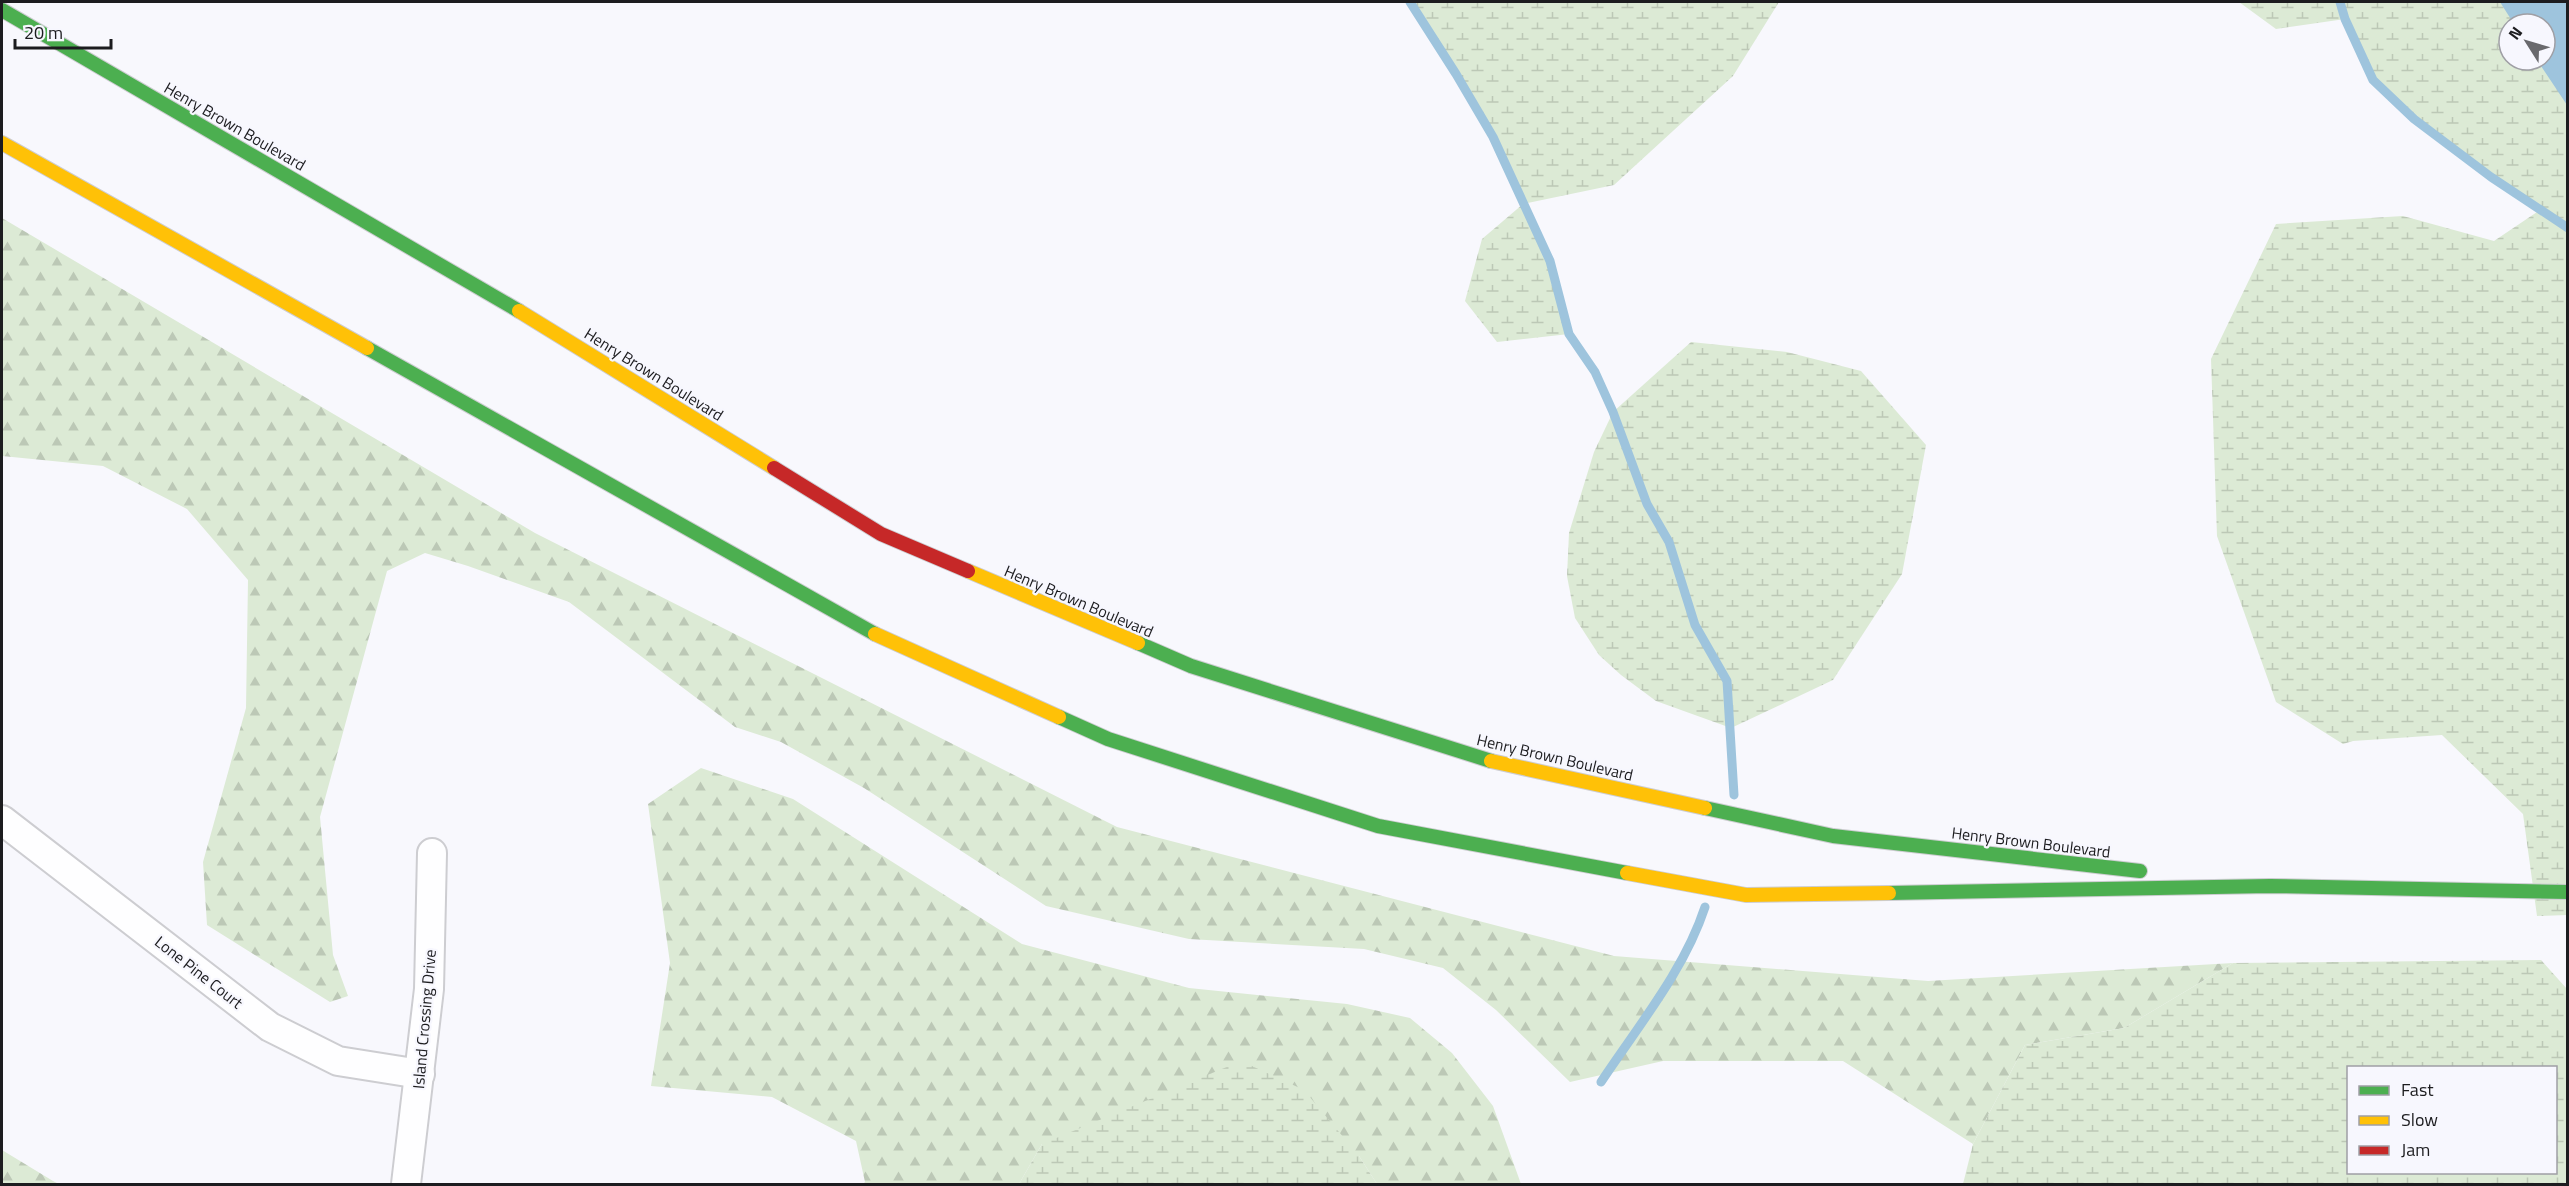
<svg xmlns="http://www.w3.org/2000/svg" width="2569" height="1186" viewBox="0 0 2569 1186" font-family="'Titillium Web',sans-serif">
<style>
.forest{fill:url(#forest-firs)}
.wetland{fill:url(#wetland-marsh);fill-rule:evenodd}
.water{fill:#9ec4dd}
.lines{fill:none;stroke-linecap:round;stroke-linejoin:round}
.stream{stroke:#9ec4dd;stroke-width:9}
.street-casing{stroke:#cdcdd1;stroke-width:32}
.fast-casing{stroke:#cdcdd1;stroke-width:16}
.slow-casing{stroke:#cdcdd1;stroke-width:16}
.jam-casing{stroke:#cdcdd1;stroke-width:16}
.street{stroke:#fefeff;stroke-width:28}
.fast{stroke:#4caf50;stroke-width:14}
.slow{stroke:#ffc107;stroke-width:14}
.jam{stroke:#c62828;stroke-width:14}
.labels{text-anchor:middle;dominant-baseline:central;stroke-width:4.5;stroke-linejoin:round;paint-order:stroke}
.street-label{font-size:16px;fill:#1c1c1f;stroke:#f7f7fe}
</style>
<defs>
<pattern id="forest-firs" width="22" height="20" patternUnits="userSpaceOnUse" patternTransform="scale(1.5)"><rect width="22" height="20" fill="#dcead5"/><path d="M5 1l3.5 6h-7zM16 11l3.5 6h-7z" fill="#bcc8b6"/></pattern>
<pattern id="wetland-marsh" width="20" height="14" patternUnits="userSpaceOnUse" patternTransform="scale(1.5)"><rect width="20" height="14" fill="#dcead5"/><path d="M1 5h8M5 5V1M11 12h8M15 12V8" fill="none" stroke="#bcc8b6"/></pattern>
</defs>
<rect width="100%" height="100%" fill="#f8f8fd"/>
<g class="forest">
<path d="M2,218L535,533L1117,827L1614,956L1928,981L2233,963L2124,1028L2025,1045L1973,1144L1843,1061H1663L1570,1082L1496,1010L1443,968L1364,949L1189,939L1046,906L864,788L781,742L735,727L569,602L468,566L425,553L387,571L320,817L333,955L348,996L330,1002L207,925L203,862L246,708L248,580L187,509L103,466L2,456Z"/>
<path d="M701,768L793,799L1022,944L1189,988L1347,1004L1410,1018L1452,1053L1493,1106L1521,1184H1377L1359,1156L1042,1144L1019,1184H863L865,1182L856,1141L772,1097L651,1086L670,963L648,804Z"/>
<path d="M2,1150L53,1181L59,1184H2Z"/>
</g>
<g class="wetland">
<path d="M1410,2H1779L1733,76L1614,185L1523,204L1550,261L1569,334L1497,342L1465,301L1482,239L1523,204L1492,137L1456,74Z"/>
<path d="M2239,2H2513L2534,24H2509V60L2567,59V915L2537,916L2523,814L2442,735L2353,741L2343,744L2276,702L2217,536L2211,359L2276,224L2403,216L2494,241L2540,210L2414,119L2373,80L2345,19L2276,29Z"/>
<path d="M1691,342L1787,352L1861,371L1926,445L1902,574L1833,680L1731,728L1656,701L1621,675L1599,655L1575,618L1567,576L1569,533L1594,452L1613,412Z"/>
<path d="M2541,960L2567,989V1184H1963L1973,1144L2025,1045L2124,1028L2233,963ZM2348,1068H2556V1172H2348Z"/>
<path d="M1241,1061L1304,1090L1359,1156L1377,1184H1019L1042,1144Z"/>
</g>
<path class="water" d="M2500,2H2567V105L2537,60H2545V24H2514Z"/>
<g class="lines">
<g class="stream">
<path d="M1410,2L1456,74L1493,137L1550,261L1569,334L1595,372L1613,412L1647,504L1669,542L1695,625L1727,681L1734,795"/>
<path d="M2340,2L2345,19L2373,80L2414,119L2491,177L2568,228"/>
<path d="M1601,1082C1638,1026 1684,971 1705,907"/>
</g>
<g class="street-casing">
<g id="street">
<path d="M2,820L270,1027L338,1061L420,1074"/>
<path d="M406,1184L429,989L432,853"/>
</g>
</g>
<g class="fast-casing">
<g id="fast">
<path d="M2,10L519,311"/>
<path d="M367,348L875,634"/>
<path d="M1138,643L1191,666L1491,761"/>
<path d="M1059,717L1108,739L1378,826L1627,873"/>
<path d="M1705,808L1833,836L2140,871"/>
<path d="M1889,893L2270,886L2568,892"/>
</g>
</g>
<g class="slow-casing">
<g id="slow">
<path d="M2,143L367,348"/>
<path d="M519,311L774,468"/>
<path d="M968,571L1138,643"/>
<path d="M875,634L1059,717"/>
<path d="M1491,761L1705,808"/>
<path d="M1627,873L1746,895L1889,893"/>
</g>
</g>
<g class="jam-casing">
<path id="jam" d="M774,468L881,534L968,571"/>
</g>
<use href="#street" class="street"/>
<use href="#fast" class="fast"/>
<use href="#slow" class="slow"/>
<use href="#jam" class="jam"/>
</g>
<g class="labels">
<g class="street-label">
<text transform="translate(235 126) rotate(30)">Henry Brown Boulevard</text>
<text transform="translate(654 374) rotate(32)">Henry Brown Boulevard</text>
<text transform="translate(1079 601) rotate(23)">Henry Brown Boulevard</text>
<text transform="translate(1555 757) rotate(13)">Henry Brown Boulevard</text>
<text transform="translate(2031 842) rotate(7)">Henry Brown Boulevard</text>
<text transform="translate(199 972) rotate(38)">Lone Pine Court</text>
<text transform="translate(424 1019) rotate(-85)">Island Crossing Drive</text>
</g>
</g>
<rect width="2569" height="1186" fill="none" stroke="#1c1c1f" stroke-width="6"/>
<rect x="2347" y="1066" width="210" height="108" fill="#f7f7fe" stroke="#9f9fa5" stroke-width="1.5"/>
<rect x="2359" y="1086" width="30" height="9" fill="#4caf50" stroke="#9f9fa5" stroke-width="1.5"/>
<text x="2401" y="1096" font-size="18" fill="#1c1c1f">Fast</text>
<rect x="2359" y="1116" width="30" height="9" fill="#ffc107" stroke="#9f9fa5" stroke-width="1.5"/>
<text x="2401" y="1126" font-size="18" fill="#1c1c1f">Slow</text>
<rect x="2359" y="1146" width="30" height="9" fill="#c62828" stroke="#9f9fa5" stroke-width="1.5"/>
<text x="2401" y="1156" font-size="18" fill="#1c1c1f">Jam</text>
<g transform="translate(2527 42) rotate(307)"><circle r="28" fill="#f7f7fe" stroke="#9f9fa5" stroke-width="1.5"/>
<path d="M0-4.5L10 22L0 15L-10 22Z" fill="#69696d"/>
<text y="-9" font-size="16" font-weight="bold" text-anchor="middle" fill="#1c1c1f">N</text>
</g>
<path d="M15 39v9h96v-9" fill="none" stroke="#1c1c1f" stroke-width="3"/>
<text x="24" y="39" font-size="18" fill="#1c1c1f" stroke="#f7f7fe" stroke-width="4.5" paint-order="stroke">20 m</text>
</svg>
